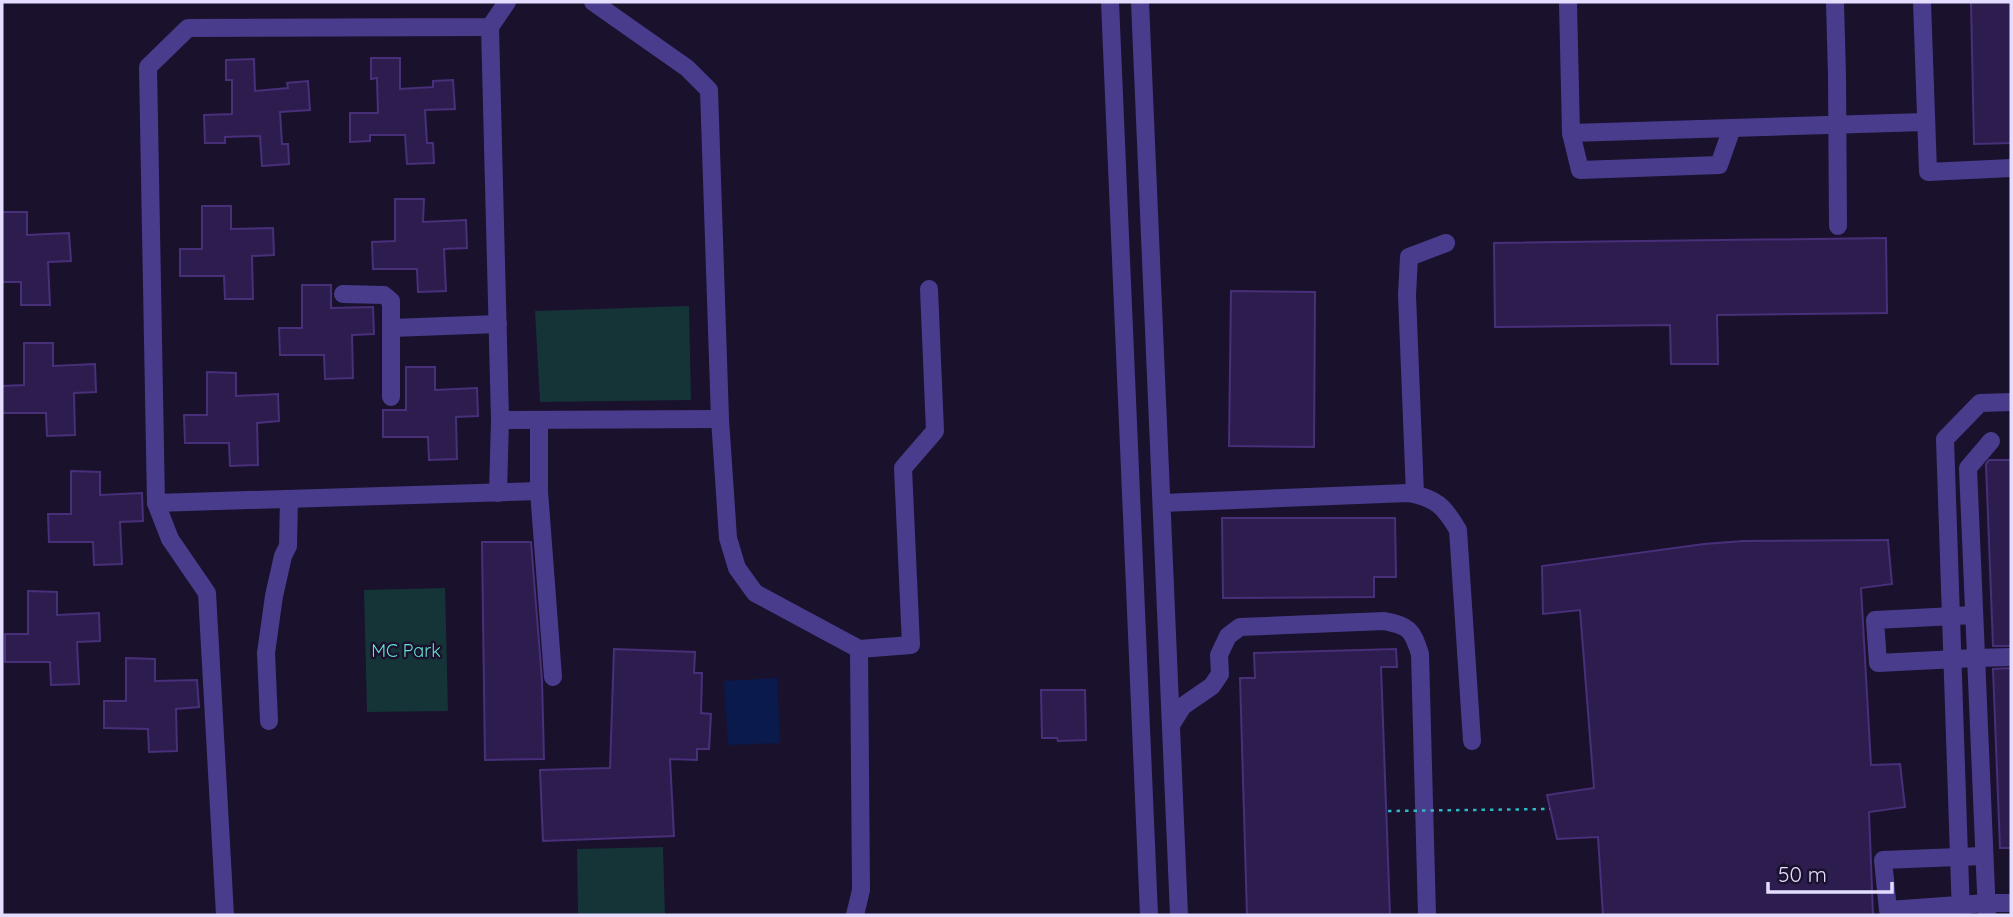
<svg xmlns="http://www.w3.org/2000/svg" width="2013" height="917" viewBox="0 0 2013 917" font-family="Quicksand,sans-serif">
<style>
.green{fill:#143437}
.water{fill:#0a1a4d}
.building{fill:#2d1d4e;stroke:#482f7a;stroke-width:2}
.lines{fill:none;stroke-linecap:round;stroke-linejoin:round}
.minor{stroke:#4a3c8c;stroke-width:18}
.path-bridge{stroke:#2fb6c1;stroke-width:2.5;stroke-dasharray:3.5 5;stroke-linecap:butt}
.minor-bridge{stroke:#4a3c8c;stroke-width:18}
.labels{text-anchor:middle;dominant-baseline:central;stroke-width:5;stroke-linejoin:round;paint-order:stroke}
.park-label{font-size:18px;fill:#65e3d4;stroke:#1a112d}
</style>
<rect width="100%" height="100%" fill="#1a112d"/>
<g class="green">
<path d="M689,306L691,400L540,402L535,311Z"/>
<path d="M445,588L448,711L367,712L364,590Z"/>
<path d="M663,847L665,915H578L577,849Z"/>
</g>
<path class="water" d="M777,678L780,743L728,745L724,681Z"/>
<g class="building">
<path d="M1971,2H2011V143L1974,144Z"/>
<path d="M371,58H400V89L433,87V81L453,80L455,109L425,110L427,143H433L434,163L407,164L405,135H370V141L350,142V113H378L377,78L371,79Z"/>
<path d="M254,59L255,91L288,88L287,83L308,81L310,110L280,112L282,144H288L289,164L262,166L260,136L225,137V143H205L204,115L232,114V80H226V60Z"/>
<path d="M395,199H424L423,222L466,220L467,248L444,249L446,291L418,292L417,269H373L372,242L395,241Z"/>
<path d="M202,206H231V229L273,228L274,255L252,256L253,299H225L224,276H180V249H202Z"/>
<path d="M2,212H27V235L69,233L71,261L48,262L50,305H21V282H2Z"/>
<path d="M1886,238L1887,313L1717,315L1718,364H1671L1670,325L1495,327L1494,243Z"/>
<path d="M302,285H331V308L373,307L374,334L352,335L353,378L325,379L324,355H280L279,328H302Z"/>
<path d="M1231,291L1315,292L1314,447L1229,446Z"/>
<path d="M24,343H53V366L95,364L96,392L74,393L75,435L47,436L46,413H2V386L24,385Z"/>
<path d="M406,367H435V390L477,388L478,416L456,417L457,459L429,460L428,437H383V410H406Z"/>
<path d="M207,372L236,373V396L278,394L279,421L257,423L258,465L230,466L229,443H185L184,415H207Z"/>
<path d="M1989,460H2011V646H1993L1986,464Z"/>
<path d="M71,471L100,472V495L142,493L143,521L120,522L122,564L94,565L93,542H49L48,514H71Z"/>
<path d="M1222,518H1395L1396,577H1374V597L1223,598Z"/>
<path d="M1888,540L1892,584L1861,588L1871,765L1900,764L1905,807L1869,812L1873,915H1603L1598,837L1557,839L1547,795L1594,788L1580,610L1543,614L1542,566L1704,544L1743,541Z"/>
<path d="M482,542H531L542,680L544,759L485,760Z"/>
<path d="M28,591L57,592V615L99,613L100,641L77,642L79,684L51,685L50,662H5V634H28Z"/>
<path d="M614,649L695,652L694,673H702L701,713L711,714L709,749H697V760L670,759L674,836L543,841L540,770L610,768Z"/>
<path d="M1396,649L1397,667H1381L1390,915H1247L1240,678H1255L1254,653Z"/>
<path d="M126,658L155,659V681L197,680L199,707L176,709L177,751L149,752L148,729L104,728V701H126Z"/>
<path d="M2011,668V848H2000L1993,669Z"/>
<path d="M1041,690H1085L1086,740L1058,741L1057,738H1042Z"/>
</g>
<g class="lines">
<g class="minor">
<path d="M593,2L687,68L709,90L720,419L728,538L737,568L755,593L859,649L861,890L855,915"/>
<path d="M1110,2L1149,915"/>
<path d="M1140,2L1179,915"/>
<path d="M1568,2L1571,133L1925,122"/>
<path d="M1835,2L1837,76"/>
<path d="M1922,2L1928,172L2011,168"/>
<path d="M490,27L500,420L498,493"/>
<path d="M1571,133L1580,170L1719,165L1732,128"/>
<path d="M343,294L384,295L391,301V397"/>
<path d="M392,328L498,324"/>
<path d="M500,420L720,419"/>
<path d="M539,420V491L553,677"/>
<path d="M1415,494L1407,295L1409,257L1446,243"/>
<path d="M156,503L539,491"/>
<path d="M1162,503L1408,493C1436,498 1444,506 1458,530L1472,741"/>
<path d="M859,649L911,645L903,468L935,431L929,289"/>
<path d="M1976,658L2011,657"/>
<path d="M269,721L266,653L274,596L283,556L288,546L289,499"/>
<path d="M1171,725L1183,706L1212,686L1220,674L1219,655L1228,636L1240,627L1384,621C1409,626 1412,629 1420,654L1427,915"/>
<path d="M1987,903H2011"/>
<path d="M225,915L207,593L170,539L156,503L148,67L188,28L490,27L507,2"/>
<path d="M1961,915L1945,439L1980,403L2011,402"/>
<path d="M1987,915L1968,468L1991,441"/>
</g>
<path class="path-bridge" d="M1388,811L1550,809"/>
<g class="minor-bridge">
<path d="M1837,76L1838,226"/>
<path d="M1974,615L1875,620L1878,663L1976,658"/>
<path d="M1983,856L1883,860L1888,910L1987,903"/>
</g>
</g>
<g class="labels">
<g class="park-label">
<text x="406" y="650">MC Park</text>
</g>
</g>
<rect width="2013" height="917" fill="none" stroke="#e5ddff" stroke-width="7"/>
<path d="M1768 882v10h124v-10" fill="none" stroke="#e5ddff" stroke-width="3.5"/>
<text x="1778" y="882" font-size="21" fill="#e5ddff" stroke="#1a112d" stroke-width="5" paint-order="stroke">50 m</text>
</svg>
